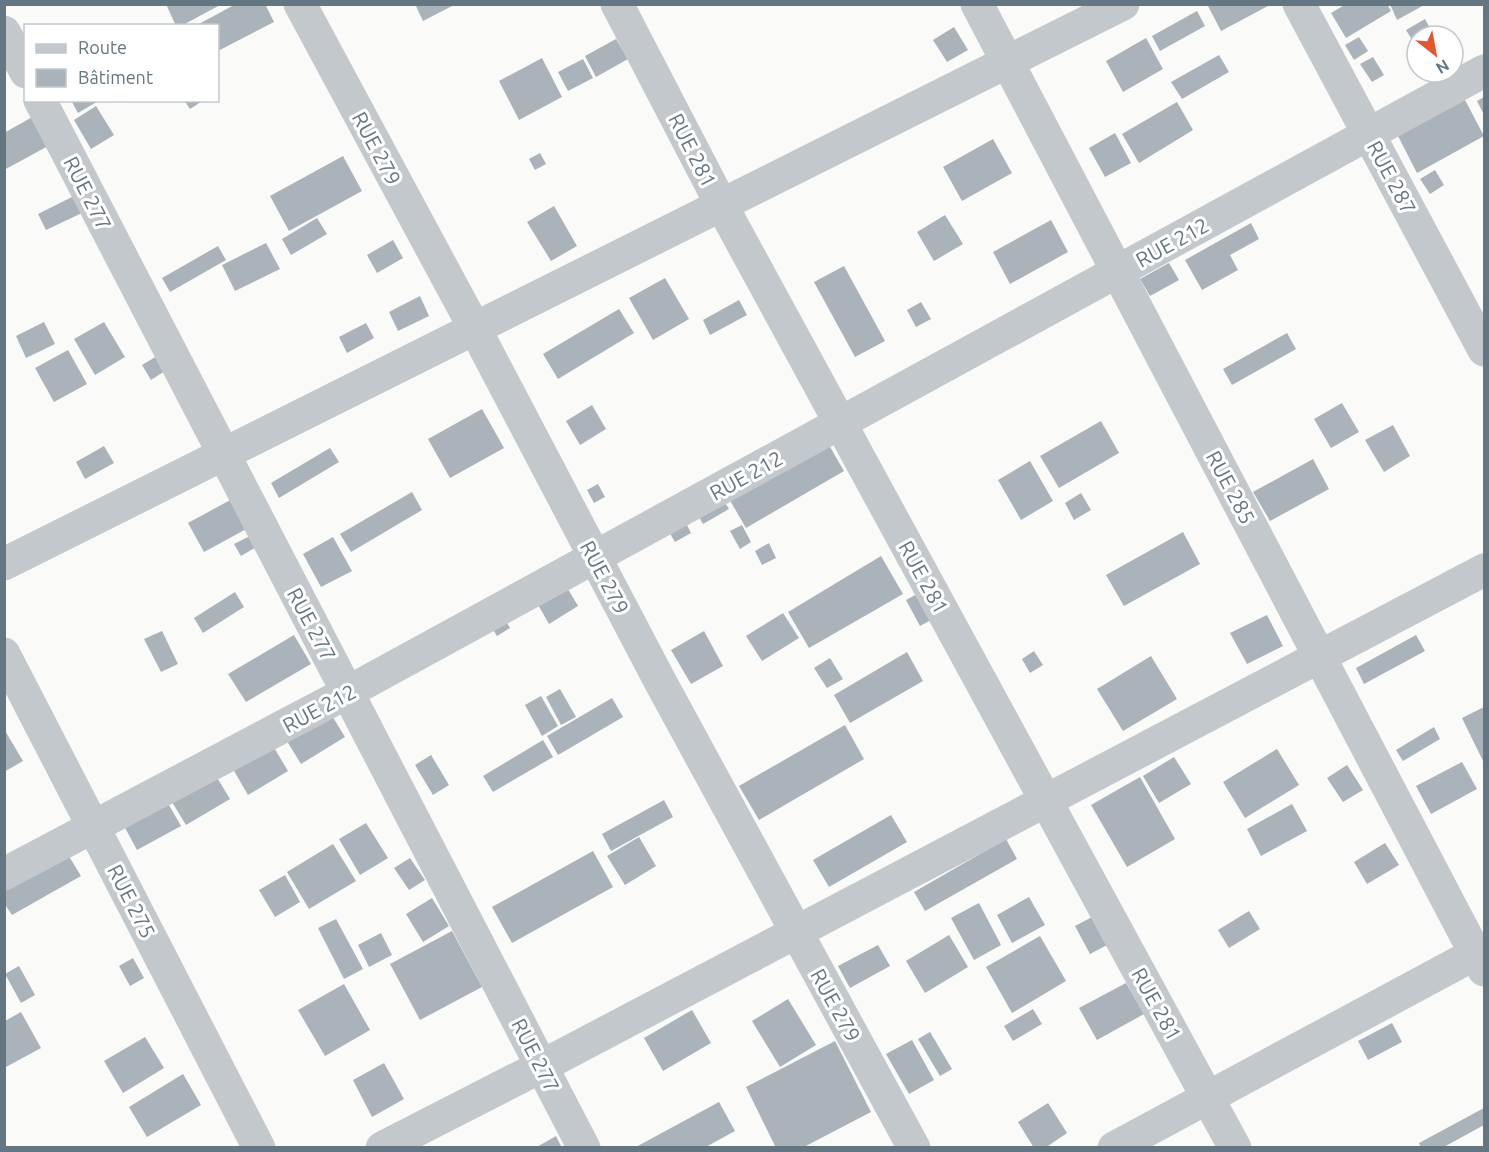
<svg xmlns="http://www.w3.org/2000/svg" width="1489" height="1152" viewBox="0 0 1489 1152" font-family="Ubuntu,sans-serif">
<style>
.building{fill:#aab3b9}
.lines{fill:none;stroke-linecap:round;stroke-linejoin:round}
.minor{stroke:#c3c8cc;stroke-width:33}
.labels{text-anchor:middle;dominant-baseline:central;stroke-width:6;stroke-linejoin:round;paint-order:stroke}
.street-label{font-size:21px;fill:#657683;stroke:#fff}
</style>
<rect width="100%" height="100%" fill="#fafaf8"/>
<g class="building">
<path d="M166,4H222L181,26H176Z"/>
<path d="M236,4H265L274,22L218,51V26H195Z"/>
<path d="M415,4H456L423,21Z"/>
<path d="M1207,4H1267L1268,6L1221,31Z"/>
<path d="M1346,4H1387L1391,11L1346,38L1331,13Z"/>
<path d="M1390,4H1426L1397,20Z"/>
<path d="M1197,11L1205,26L1160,51L1152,36Z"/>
<path d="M1425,19L1434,35L1417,36V44L1415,45L1406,30Z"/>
<path d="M954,27L968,50L947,62L933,40Z"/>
<path d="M1359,37L1368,51L1354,60L1345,45Z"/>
<path d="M1146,38L1163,69L1123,92L1106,61Z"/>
<path d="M616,39L628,59L596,77L585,56Z"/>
<path d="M1219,55L1229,72L1182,99L1171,82Z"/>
<path d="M1373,57L1384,75L1372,82L1360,64Z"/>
<path d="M542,58L562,97L519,120L499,81Z"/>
<path d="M583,59L593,78L568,91L558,72Z"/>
<path d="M1484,97V115L1477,101Z"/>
<path d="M71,100H100L78,113Z"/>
<path d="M184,100H204L190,109Z"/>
<path d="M1465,100L1484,136L1417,173L1398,136Z"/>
<path d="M1177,102L1193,130L1139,163L1122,134Z"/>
<path d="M96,106L114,135L91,149L74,120Z"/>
<path d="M34,116L50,145L4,170V133Z"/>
<path d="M1115,133L1131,163L1105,177L1089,148Z"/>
<path d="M993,139L1012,173L962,201L943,167Z"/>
<path d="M540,153L546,164L535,170L529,159Z"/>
<path d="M343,156L362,191L289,231L270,196Z"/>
<path d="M1435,170L1444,185L1430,194L1420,179Z"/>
<path d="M76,195L84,212L46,230L38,214Z"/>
<path d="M554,206L577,246L551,261L527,222Z"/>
<path d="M945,215L963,244L934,261L917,232Z"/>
<path d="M317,218L327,234L291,255L282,239Z"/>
<path d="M1051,220L1068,252L1010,284L993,252Z"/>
<path d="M1251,223L1259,239L1230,255L1238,270L1202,290L1185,260Z"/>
<path d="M393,240L403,258L377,273L367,255Z"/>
<path d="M266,243L280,269L235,291L222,265Z"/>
<path d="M218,246L226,260L170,292L162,278Z"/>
<path d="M1169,263L1179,280L1150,296L1140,279Z"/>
<path d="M844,266L885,341L855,357L814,282Z"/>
<path d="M665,278L689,319L653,340L629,298Z"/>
<path d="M420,296L429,316L398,331L389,312Z"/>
<path d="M739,300L747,315L710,335L703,320Z"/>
<path d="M921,302L931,319L916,327L907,310Z"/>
<path d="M619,309L634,333L558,379L543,354Z"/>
<path d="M44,322L55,344L26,358L16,336Z"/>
<path d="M104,322L125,357L95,375L74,339Z"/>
<path d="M366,323L374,338L347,353L339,337Z"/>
<path d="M1287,333L1296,349L1232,385L1223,369Z"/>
<path d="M68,350L87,384L54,402L35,368Z"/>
<path d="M157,356L165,371L151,380L142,365Z"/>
<path d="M1342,403L1359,432L1331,448L1314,419Z"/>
<path d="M592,405L606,429L580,445L566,421Z"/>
<path d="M482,409L504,448L450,478L428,439Z"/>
<path d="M1101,421L1119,453L1059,488L1040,456Z"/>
<path d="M1393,425L1410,456L1384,472L1365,440Z"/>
<path d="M826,440L844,471L746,528L728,497Z"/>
<path d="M104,446L114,463L85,479L76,462Z"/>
<path d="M330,448L339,462L279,498L271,483Z"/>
<path d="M1313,459L1329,489L1270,521L1253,492Z"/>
<path d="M1030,461L1053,501L1021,520L998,480Z"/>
<path d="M598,484L605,497L594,503L587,490Z"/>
<path d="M412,492L422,510L351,552L340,534Z"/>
<path d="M1081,493L1091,510L1074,520L1065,503Z"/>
<path d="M234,498L250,527L204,552L188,523Z"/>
<path d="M724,501L729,509L703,524L698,515Z"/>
<path d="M684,519L691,533L675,542L667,528Z"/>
<path d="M742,525L751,542L740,549L730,531Z"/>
<path d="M1183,532L1200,564L1124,606L1106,575Z"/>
<path d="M250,536L256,547L241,556L234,544Z"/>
<path d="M333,537L352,571L321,587L303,554Z"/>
<path d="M769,543L776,558L762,565L755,551Z"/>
<path d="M881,556L903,594L809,648L788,612Z"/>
<path d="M562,579L578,606L549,624L533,596Z"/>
<path d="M235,592L244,607L203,633L194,618Z"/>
<path d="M917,594L931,620L920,626L906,600Z"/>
<path d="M499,610L510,628L497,636L486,618Z"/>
<path d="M783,613L799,638L762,661L746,636Z"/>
<path d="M1267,615L1283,646L1247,664L1230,633Z"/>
<path d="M162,631L178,664L161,672L144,639Z"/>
<path d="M704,631L723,666L691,684L671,650Z"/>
<path d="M294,635L311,664L246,702L228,674Z"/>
<path d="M1416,635L1425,651L1364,684L1356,668Z"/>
<path d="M1034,651L1043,665L1030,673L1022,659Z"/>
<path d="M907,652L923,681L850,723L834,695Z"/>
<path d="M1151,656L1177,699L1123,731L1097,689Z"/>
<path d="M830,658L843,679L827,688L814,668Z"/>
<path d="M560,689L576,717L561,725L546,697Z"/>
<path d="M541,696L558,726L542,736L525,705Z"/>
<path d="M612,698L623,717L558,755L547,736Z"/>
<path d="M326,706L345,737L301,764L282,733Z"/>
<path d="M1484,707V763L1462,718Z"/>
<path d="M845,725L864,759L759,820L739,786Z"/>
<path d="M1434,727L1440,739L1403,761L1396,750Z"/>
<path d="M4,729L23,761L4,772Z"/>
<path d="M543,740L553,757L493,792L483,776Z"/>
<path d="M270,741L288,771L248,795L230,764Z"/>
<path d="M1277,749L1299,785L1245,818L1223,782Z"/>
<path d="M431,755L449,785L433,795L415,765Z"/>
<path d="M1174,757L1191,784L1159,803L1143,776Z"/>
<path d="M1462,762L1477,789L1431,814L1416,786Z"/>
<path d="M1347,765L1363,790L1343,802L1327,778Z"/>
<path d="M216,776L230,799L186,825L172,802Z"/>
<path d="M1140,777L1175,839L1127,867L1091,805Z"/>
<path d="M166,800L181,826L137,850L123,824Z"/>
<path d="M664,800L673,817L611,851L602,834Z"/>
<path d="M1292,804L1307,831L1261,856L1247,829Z"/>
<path d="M891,815L907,842L829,887L813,860Z"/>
<path d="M366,823L388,858L360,875L339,839Z"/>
<path d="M639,837L656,866L625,885L607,856Z"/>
<path d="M1006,839L1017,859L925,911L914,892Z"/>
<path d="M1385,843L1399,865L1367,884L1354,862Z"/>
<path d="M333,844L356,881L309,909L287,872Z"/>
<path d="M593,851L613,887L512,943L492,907Z"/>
<path d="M67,853L81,876L12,915L4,903V889Z"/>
<path d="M410,858L425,880L409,890L394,868Z"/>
<path d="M285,875L300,902L275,917L259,890Z"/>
<path d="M1029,897L1045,925L1012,943L997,915Z"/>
<path d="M432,898L449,926L423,942L406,914Z"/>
<path d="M979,903L1001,945L974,960L951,918Z"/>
<path d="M1249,911L1260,929L1229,948L1218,930Z"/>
<path d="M1092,917L1107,945L1090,954L1075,926Z"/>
<path d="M336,919L363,969L344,979L318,928Z"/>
<path d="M452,931L482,987L420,1020L390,964Z"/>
<path d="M381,933L392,955L369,967L358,945Z"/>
<path d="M949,935L968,967L925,993L906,961Z"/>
<path d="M1040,936L1066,981L1012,1013L986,967Z"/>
<path d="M878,945L890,966L850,988L838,966Z"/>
<path d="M133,958L144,978L130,986L119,966Z"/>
<path d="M19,966L35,995L21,1003L5,974Z"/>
<path d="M1126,983L1144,1014L1097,1040L1079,1008Z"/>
<path d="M344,984L370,1030L325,1056L298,1010Z"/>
<path d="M788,999L816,1045L780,1067L752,1021Z"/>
<path d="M1033,1009L1042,1024L1013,1041L1004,1026Z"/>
<path d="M692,1010L711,1043L663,1071L644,1038Z"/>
<path d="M21,1012L41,1048L6,1067L5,1021Z"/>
<path d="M1392,1023L1402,1042L1368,1060L1358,1041Z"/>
<path d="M930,1032L952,1069L940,1076L918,1039Z"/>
<path d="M145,1037L164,1068L123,1093L104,1061Z"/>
<path d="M912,1040L934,1080L909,1094L886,1054Z"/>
<path d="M835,1041L871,1112L802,1148H776L746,1087Z"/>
<path d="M384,1063L404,1099L372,1117L353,1080Z"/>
<path d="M183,1074L201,1105L147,1137L129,1107Z"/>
<path d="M719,1102L735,1131L704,1148H634Z"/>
<path d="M1048,1103L1067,1133L1045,1148H1034L1018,1122Z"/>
<path d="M1484,1108V1125L1442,1148H1421L1419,1143Z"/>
<path d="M556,1136L562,1148H535Z"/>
</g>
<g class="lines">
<g class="minor">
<path d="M300,4L475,329L661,683L914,1148"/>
<path d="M617,4L722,206L1235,1148"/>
<path d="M977,4L1484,970"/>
<path d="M1299,4L1484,350"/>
<path d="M4,32L26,72"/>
<path d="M40,100L584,1148"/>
<path d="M4,564L1123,4"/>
<path d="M4,654L259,1148"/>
<path d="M4,874L348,692L1484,71"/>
<path d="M382,1148L542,1066L1484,570"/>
<path d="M1114,1148L1484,949"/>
</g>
</g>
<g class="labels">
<g class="street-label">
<text transform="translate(377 148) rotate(62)">RUE 279</text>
<text transform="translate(693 150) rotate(63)">RUE 281</text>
<text transform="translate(1392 177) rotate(62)">RUE 287</text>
<text transform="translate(88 193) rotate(63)">RUE 277</text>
<text transform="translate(1172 242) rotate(-29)">RUE 212</text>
<text transform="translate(746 475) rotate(-29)">RUE 212</text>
<text transform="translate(1231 487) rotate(62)">RUE 285</text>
<text transform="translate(605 577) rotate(62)">RUE 279</text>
<text transform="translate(924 577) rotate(61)">RUE 281</text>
<text transform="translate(312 624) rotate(62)">RUE 277</text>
<text transform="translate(319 708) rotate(-28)">RUE 212</text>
<text transform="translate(132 901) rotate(63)">RUE 275</text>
<text transform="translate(1157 1004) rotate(61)">RUE 281</text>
<text transform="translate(836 1005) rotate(61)">RUE 279</text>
<text transform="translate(536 1055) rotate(63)">RUE 277</text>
</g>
</g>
<rect width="1489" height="1152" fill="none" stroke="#657683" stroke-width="12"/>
<rect x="24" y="24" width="195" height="78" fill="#ffffff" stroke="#c1c8cd" stroke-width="1.5"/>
<rect x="36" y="44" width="30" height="9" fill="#c3c8cc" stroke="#c1c8cd" stroke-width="1.5"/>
<text x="78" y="54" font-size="18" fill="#657683">Route</text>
<rect x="36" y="69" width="30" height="18" fill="#aab3b9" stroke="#c1c8cd" stroke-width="1.5"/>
<text x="78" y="84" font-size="18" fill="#657683">Bâtiment</text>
<g transform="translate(1435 54) rotate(149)"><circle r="28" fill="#ffffff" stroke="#c1c8cd" stroke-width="1.5"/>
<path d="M0-4.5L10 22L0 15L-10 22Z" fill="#e4572e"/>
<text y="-9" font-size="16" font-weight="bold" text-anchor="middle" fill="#657683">N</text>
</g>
</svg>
